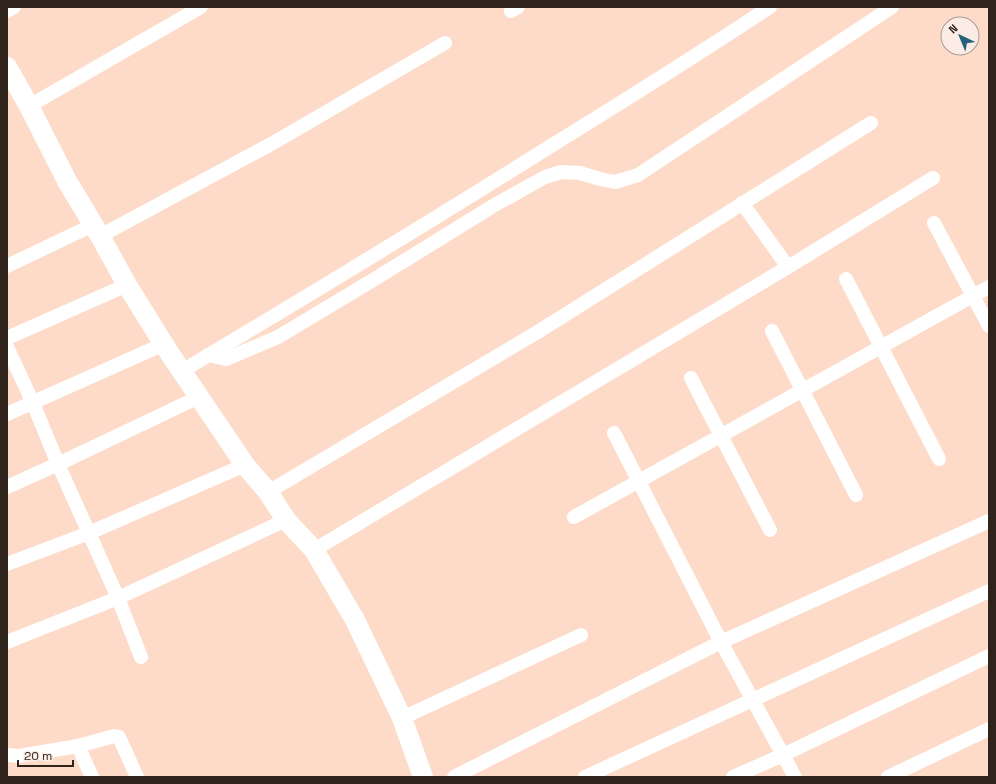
<svg xmlns="http://www.w3.org/2000/svg" width="996" height="784" viewBox="0 0 996 784" font-family="'Space Grotesk',sans-serif">
<style>
.lines{fill:none;stroke-linecap:round;stroke-linejoin:round}
.street{stroke:#fff;stroke-width:14}
.secondary{stroke:#fff;stroke-width:20}
</style>
<rect width="100%" height="100%" fill="#fddbc8"/>
<g class="lines">
<g class="street">
<path d="M7,11L14,7"/>
<path d="M511,11L518,7"/>
<path d="M29,106L201,7"/>
<path d="M742,203L788,267"/>
<path d="M934,223L989,326"/>
<path d="M100,236L273,143L445,43"/>
<path d="M7,266L93,225"/>
<path d="M846,279L939,459"/>
<path d="M772,331L856,495"/>
<path d="M7,338L127,285"/>
<path d="M7,347L33,403L58,464L118,598L141,657"/>
<path d="M208,355L226,359L278,337L378,277L493,206L545,177L561,172L580,173L600,179L615,182L638,175L892,7"/>
<path d="M182,371C301,300 420,228 538,154C616,106 694,57 770,7"/>
<path d="M691,378L770,530"/>
<path d="M7,414L164,344"/>
<path d="M614,433L721,642L795,777"/>
<path d="M7,487L58,464L199,397"/>
<path d="M268,492L536,333L871,123"/>
<path d="M574,517L989,287"/>
<path d="M314,550L788,267L933,178"/>
<path d="M7,564L89,533L245,465"/>
<path d="M7,642L118,598L286,520"/>
<path d="M402,718L581,635"/>
<path d="M78,746L114,736L119,737L137,777"/>
<path d="M7,755L19,756L78,746L92,777"/>
<path d="M454,777L721,642L989,521"/>
<path d="M585,777L989,591"/>
<path d="M733,777L783,755L989,656"/>
<path d="M888,777L989,729"/>
</g>
<path class="secondary" d="M7,67L29,106L67,181L100,236L127,285L168,351L245,465L268,492L286,520L314,550L355,620L402,718L423,777"/>
</g>
<rect width="996" height="784" fill="none" stroke="#30231c" stroke-width="16"/>
<g transform="translate(960 36) rotate(316)"><circle r="19" fill="#fbede5" stroke="#aa9c95"/>
<path d="M0-3L7 15L0 10L-7 15Z" fill="#27607a"/>
<text y="-6" font-size="11" font-weight="bold" text-anchor="middle" fill="#30231c">N</text>
</g>
<path d="M18 760v6h55v-6" fill="none" stroke="#30231c" stroke-width="2"/>
<text x="24" y="760" font-size="12" fill="#30231c" stroke="#fbede5" stroke-width="3" paint-order="stroke">20 m</text>
</svg>
